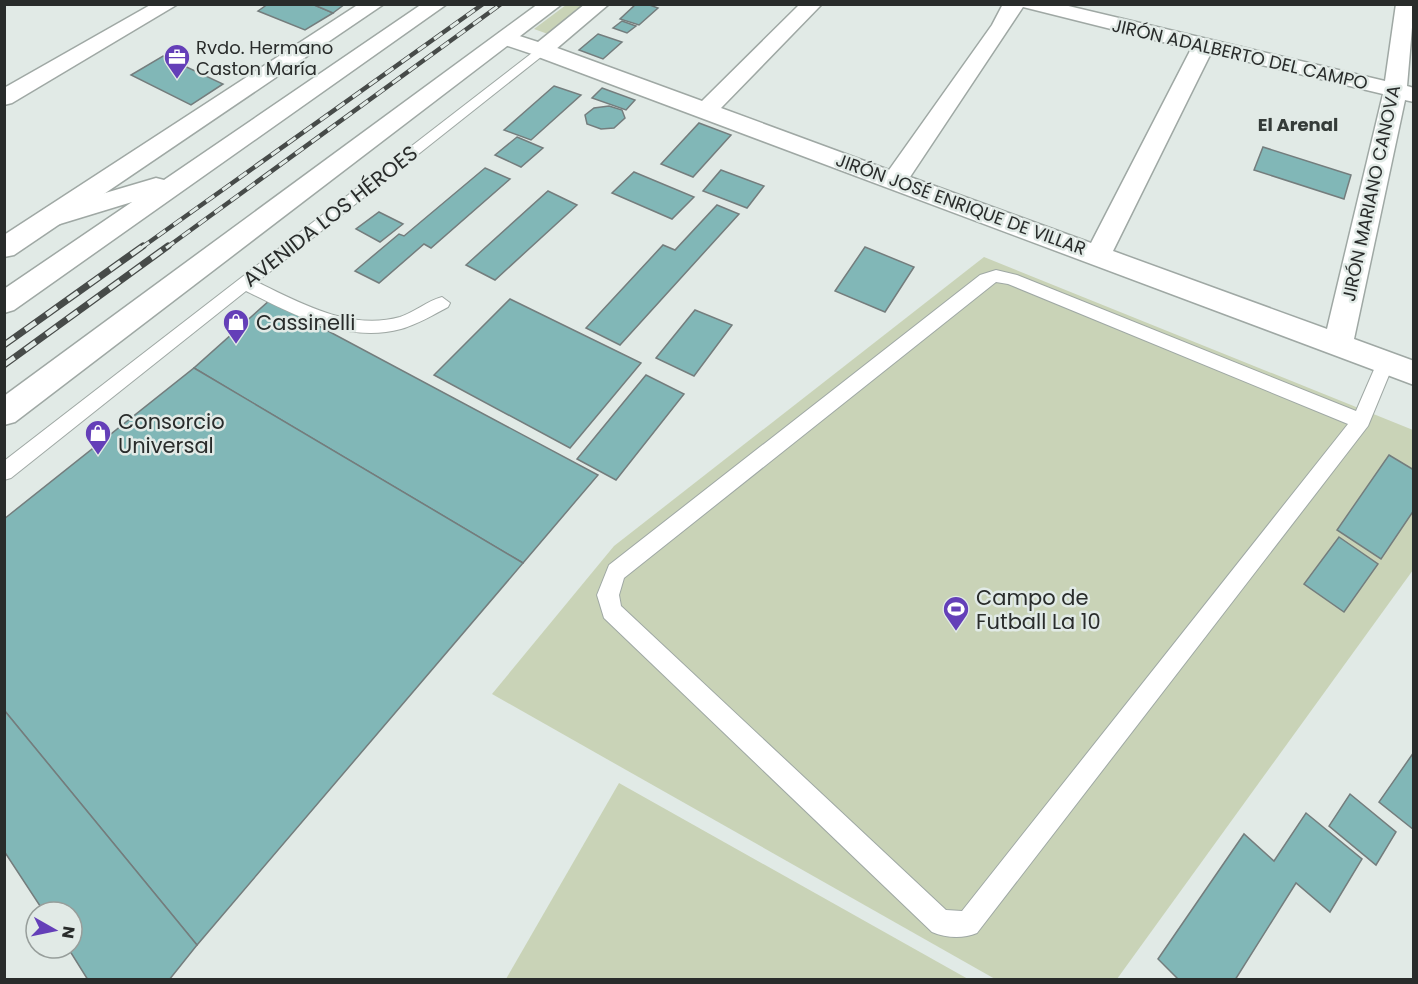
<svg xmlns="http://www.w3.org/2000/svg" width="1418" height="984" viewBox="0 0 1418 984" font-family="Poppins,sans-serif">
<style>
.green{fill:#c9d3b7}
.building{fill:#81b7b7;stroke:#747d7d;stroke-width:1.5}
.lines{fill:none;stroke-linecap:round;stroke-linejoin:round}
.lane-casing{stroke:#9fa8a4;stroke-width:2}
.street-casing{stroke:#9fa8a4;stroke-width:3}
.secondary-casing{stroke:#9fa8a4;stroke-width:3}
.primary-casing{stroke:#9fa8a4;stroke-width:3}
.lane{fill:#fff;fill-rule:evenodd}
.street{fill:#fff;fill-rule:evenodd}
.secondary{fill:#fff;fill-rule:evenodd}
.primary{fill:#fff;fill-rule:evenodd}
.rail-far1-casing{stroke:#474b49;stroke-width:4.5}
.rail-casing{stroke:#474b49;stroke-width:7}
.rail-far1{stroke:#e1eae6;stroke-width:3;stroke-dasharray:10;stroke-linecap:butt}
.rail{stroke:#e1eae6;stroke-width:4.5;stroke-dasharray:13;stroke-linecap:butt}
.labels{text-anchor:middle;dominant-baseline:central;stroke-width:5;stroke-linejoin:round;paint-order:stroke}
.far-poi-label{font-size:18px;fill:#292c2b;stroke:#e1eae6;text-anchor:start}
.far-street-label{font-size:18px;fill:#292c2b;stroke:#e1eae6}
.far-neighbourhood-label{font-size:18px;font-weight:bold;fill:#353c39;stroke:#e1eae6}
.street-label{font-size:21px;fill:#292c2b;stroke:#e1eae6}
.poi-label{font-size:21px;fill:#292c2b;stroke:#e1eae6;text-anchor:start}
</style>
<rect width="100%" height="100%" fill="#e1eae6"/>
<g class="green">
<path d="M566,5H587L548,34L534,29Z"/>
<path d="M984,257L1413,430V570L1117,979H995L492,694L614,546Z"/>
<path d="M619,783L968,979H506Z"/>
</g>
<g class="building">
<path d="M268,4H312L333,13L305,30L258,11Z"/>
<path d="M312,4H345L333,13Z"/>
<path d="M636,4H647L658,8L639,25L620,19Z"/>
<path d="M622,21L636,26L627,33L613,28Z"/>
<path d="M598,34L622,42L603,59L579,50Z"/>
<path d="M163,56L223,84L191,105L131,75Z"/>
<path d="M554,86L581,95L531,140L504,130Z"/>
<path d="M602,88L635,100L626,110L592,98Z"/>
<path d="M609,106L622,110L625,118L614,128L601,129L587,124L585,115L594,108Z"/>
<path d="M699,123L731,135L693,177L661,164Z"/>
<path d="M517,137L543,148L521,167L495,155Z"/>
<path d="M1263,147L1351,175L1344,199L1254,170Z"/>
<path d="M485,168L510,179L431,248L424,244L379,283L355,271L399,234L404,236Z"/>
<path d="M721,170L764,186L747,208L703,191Z"/>
<path d="M634,172L694,197L672,219L612,193Z"/>
<path d="M548,191L577,205L495,280L466,265Z"/>
<path d="M717,205L739,214L620,345L586,328L663,245L675,250Z"/>
<path d="M379,212L403,224L380,242L356,229Z"/>
<path d="M865,247L914,267L885,312L835,291Z"/>
<path d="M510,299L641,363L570,448L434,375Z"/>
<path d="M270,300L598,475L523,563L194,368Z"/>
<path d="M695,310L732,325L694,376L656,358Z"/>
<path d="M194,368L523,563L197,945L4,710V519Z"/>
<path d="M646,375L684,394L616,480L577,459Z"/>
<path d="M1389,455L1414,470V510L1381,559L1337,530Z"/>
<path d="M1339,537L1378,564L1344,612L1304,584Z"/>
<path d="M4,710L197,945L169,980H88L68,948H72V912H44L4,851Z"/>
<path d="M1414,752V830L1379,802Z"/>
<path d="M1350,794L1396,832L1376,865L1329,826Z"/>
<path d="M1306,813L1362,859L1330,912L1296,883L1235,980H1179L1158,959L1244,834L1274,861Z"/>
</g>
<g class="lines">
<g class="lane-casing">
<g id="lane">
<path d="M541,46L546,47V53L257,282C300,303 350,331 400,317C415,312 427,301 442,297L450,303L448,307C433,315 418,324 401,329C347,344 293,314 246,291L11,478L4,480V461Z"/>
<path d="M996,270L1017,275L1356,411L1379,358H1391L1394,363L1368,426L977,933C963,939 946,938 932,932L604,618L597,595L609,565L980,275ZM996,282L1008,284L1348,424L962,911L946,910L621,606L619,595L624,578Z"/>
</g>
</g>
<g class="street-casing">
<g id="street">
<path d="M152,4H178L12,103L4,105V88Z"/>
<path d="M800,4H822L721,108L889,170L992,25L1003,4H1060L1385,81L1396,4H1414L1407,86L1414,88V102L1405,100L1354,339L1414,361V385L533,55L530,50L533,45H549L702,101ZM1023,7L1191,49L1091,243L910,177ZM1211,53L1383,94L1327,329L1113,251Z"/>
</g>
</g>
<g class="secondary-casing">
<g id="secondary">
<path d="M359,4H384L14,255L4,257V235Z"/>
<path d="M585,4H609L549,55L541,57L499,43L496,38L499,33L507,32L538,42Z"/>
</g>
</g>
<g class="primary-casing">
<g id="primary">
<path d="M422,4H447L14,310L4,313V289L132,202L50,227L41,224L37,218L41,212L156,178L164,180Z"/>
<path d="M538,4H562L15,422L4,425V396Z"/>
</g>
</g>
<use href="#lane" class="lane"/>
<use href="#street" class="street"/>
<use href="#secondary" class="secondary"/>
<use href="#primary" class="primary"/>
<g class="rail-far1-casing">
<g id="rail-far1">
<path d="M141,248L483,4"/>
<path d="M166,248L501,4"/>
</g>
</g>
<g class="rail-casing">
<g id="rail">
<path d="M4,345L143,246"/>
<path d="M4,365L168,246"/>
</g>
</g>
<use href="#rail-far1" class="rail-far1"/>
<use href="#rail" class="rail"/>
</g>
<defs>
<g id="office-pin" transform="scale(1.35)"><path d="M0 17L-7.5 6A9.5 9.5 0 1 1 7.5 6Z" fill="#643fb8" stroke="#e1eae6"/><path d="M-6-3h4V-5.5h4V-3h4V5H-6ZM-1-4.5V-3h2v-1.5ZM-6 0V1H6V0Z" fill="#fff"/></g>
<g id="shop-pin" transform="scale(1.35)"><path d="M0 17L-7.5 6A9.5 9.5 0 1 1 7.5 6Z" fill="#643fb8" stroke="#e1eae6"/><path d="M-5-2.5h2.3a2.7 3.5 0 0 1 5.4 0H5L5.5 6h-11ZM-1.5-2.5h3a1.5 2.3 0 0 0-3 0Z" fill="#fff"/></g>
<g id="stadium-pin" transform="scale(1.35)"><path d="M0 17L-7.5 6A9.5 9.5 0 1 1 7.5 6Z" fill="#643fb8" stroke="#e1eae6"/><path d="M0-5a6.5 5 0 1 0 0 10a6.5 5 0 1 0 0-10ZM-3.5-1.8h7v3.6h-7Z" fill="#fff"/></g>
</defs>
<g fill-rule="evenodd">
<use href="#office-pin" x="177" y="57"/>
<use href="#shop-pin" x="236" y="322"/>
<use href="#shop-pin" x="98" y="433"/>
<use href="#stadium-pin" x="956" y="609"/>
</g>
<g class="labels">
<g class="far-poi-label">
<text x="196" y="47">Rvdo. Hermano<tspan x="196" dy="21">Caston María</tspan></text>
</g>
<g class="far-street-label">
<text transform="translate(1240 54) rotate(13)">JIRÓN ADALBERTO DEL CAMPO</text>
<text transform="translate(1371 193) rotate(-78)">JIRÓN MARIANO CANOVA</text>
<text transform="translate(961 204) rotate(20)">JIRÓN JOSÉ ENRIQUE DE VILLAR</text>
</g>
<g class="far-neighbourhood-label">
<text x="1298" y="124">El Arenal</text>
</g>
<g class="street-label">
<text transform="translate(330 216) rotate(-38)">AVENIDA LOS HÉROES</text>
</g>
<g class="poi-label">
<text x="256" y="322">Cassinelli</text>
<text x="118" y="421">Consorcio<tspan x="118" dy="24">Universal</tspan></text>
<text x="976" y="597">Campo de<tspan x="976" dy="24">Futball La 10</tspan></text>
</g>
</g>
<rect width="1418" height="984" fill="none" stroke="#292c2b" stroke-width="12"/>
<g transform="translate(54 930) rotate(99)"><circle r="28" fill="#e1eae6" stroke="#979e9b" stroke-width="1.5"/>
<path d="M0-4.5L10 22L0 15L-10 22Z" fill="#643fb8"/>
<text y="-9" font-size="16" font-weight="bold" text-anchor="middle" fill="#292c2b">N</text>
</g>
</svg>
